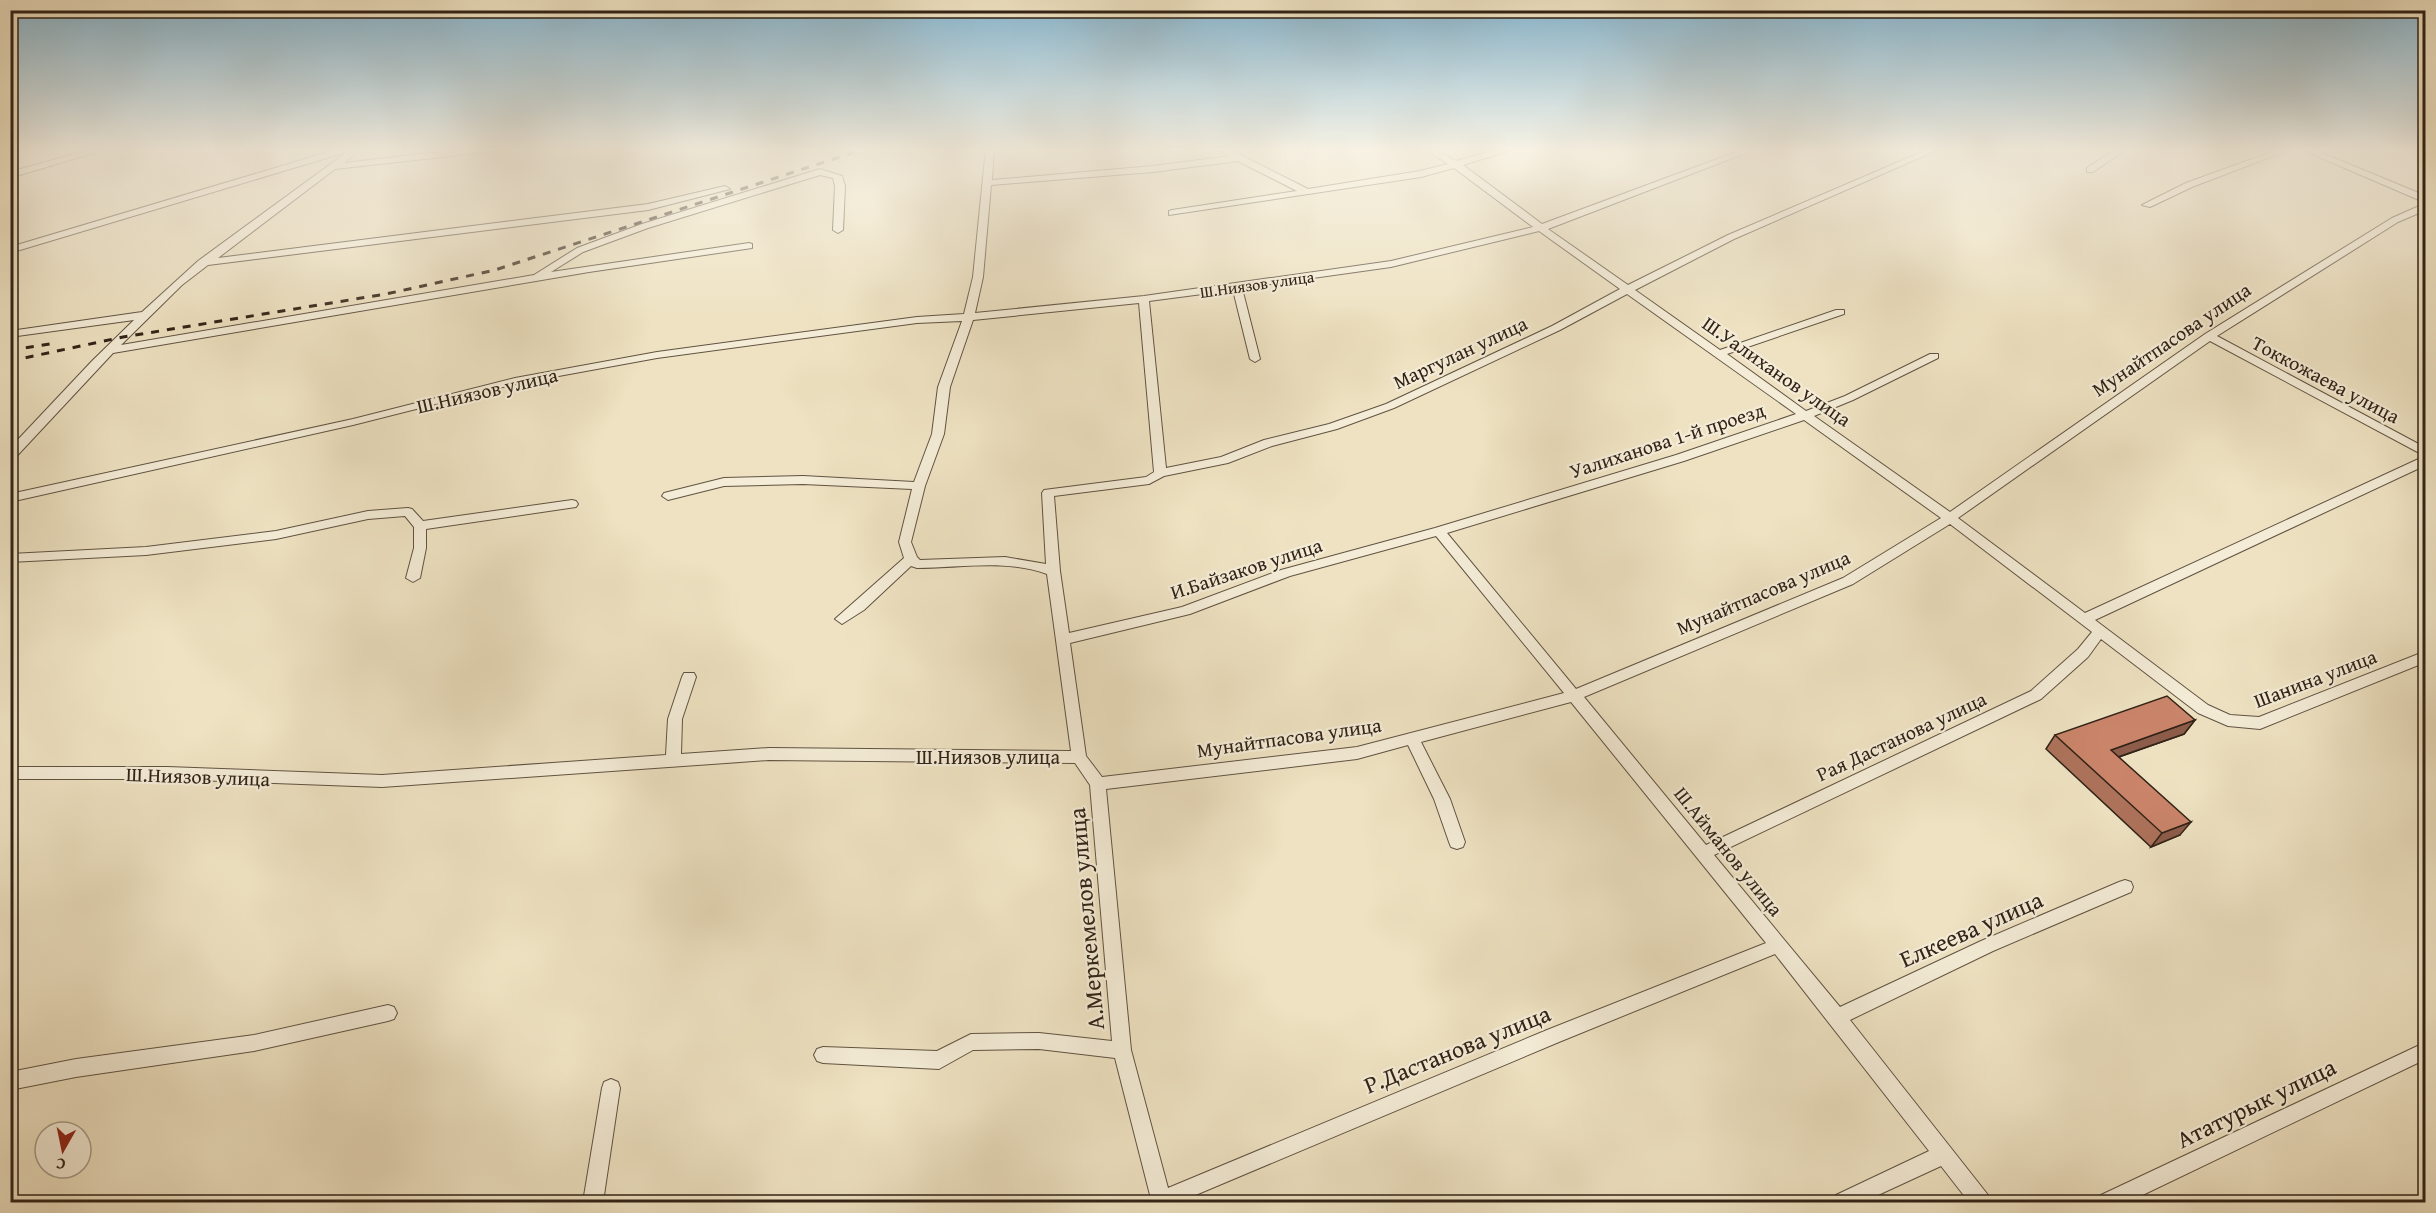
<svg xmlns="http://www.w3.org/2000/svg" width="2436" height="1213" viewBox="0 0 2436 1213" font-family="'Gentium Book Plus',serif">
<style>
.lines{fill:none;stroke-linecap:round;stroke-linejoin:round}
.minor-casing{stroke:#605342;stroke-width:2}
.minor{fill:#f4ecd7;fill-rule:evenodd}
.rail{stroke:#312317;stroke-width:3;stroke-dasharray:8 8;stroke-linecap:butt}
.wall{fill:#ae725b;stroke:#312317;stroke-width:1.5}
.shaded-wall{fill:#8d5c4a;stroke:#312317;stroke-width:1.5}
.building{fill:#ca846a;stroke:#312317;stroke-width:1.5}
.labels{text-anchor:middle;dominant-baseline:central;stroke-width:4.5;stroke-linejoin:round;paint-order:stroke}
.far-street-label{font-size:16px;fill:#312317;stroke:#f4ecd7}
.street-label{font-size:20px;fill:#312317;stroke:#f4ecd7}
.near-street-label{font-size:24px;fill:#312317;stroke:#f4ecd7}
</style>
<rect width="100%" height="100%" fill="#eee2c2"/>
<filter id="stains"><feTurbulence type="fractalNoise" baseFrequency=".00333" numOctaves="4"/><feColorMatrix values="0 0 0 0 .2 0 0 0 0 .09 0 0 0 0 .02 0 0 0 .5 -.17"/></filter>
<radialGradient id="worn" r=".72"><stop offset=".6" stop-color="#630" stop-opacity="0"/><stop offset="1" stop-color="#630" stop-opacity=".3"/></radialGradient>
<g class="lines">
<g class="minor-casing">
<g id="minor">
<path d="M96,148H110L10,178V172Z"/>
<path d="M342,148H362L344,163L473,148H499L495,151L335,169L218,258L648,204L725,186L730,189L648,210L208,265L182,285L121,345L534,275L577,248L642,224L820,169L842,176L845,186L843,230L838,233L833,230L835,186L833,178L820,175L648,228L583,252L551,272L749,243L752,244V248L589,272L113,353L14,459L10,460V448L92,361L134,320L10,337V331L142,312L198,261L347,152L10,253V247Z"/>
<path d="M986,148H994L992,180L1153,166L1230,156L1216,148H1227L1308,189L1420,171L1448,164L1423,148H1433L1456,161L1504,148H1518L1463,165L1542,224L1747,148H1759L1548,229L1628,285L1728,235L1931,148H1942L1734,239L1635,290L1720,350L1836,310H1844V314L1727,354L1806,411L1845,396L1930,354H1938V358L1853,400L1814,416L1950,512L2205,334L2392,218L2426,203V210L2398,222L2217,336L2426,448V465L2095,620L2208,705L2230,715L2259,717L2426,651V662L2260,729L2228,726L2198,713L2101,639L2088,657L2041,699L1714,855L1840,1007L1981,941L2119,882L2125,880L2131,882L2133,887L2131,892L1993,951L1850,1020L1988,1195L1991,1202H1969L1941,1166L1863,1202H1833L1836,1195L1929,1151L1775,954L1559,1042L1179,1202H1147L1150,1195L1115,1058L1039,1049L973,1050L939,1069L823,1063L817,1061L814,1055L817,1049L823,1047L937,1051L971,1034L1039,1033L1112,1041L1090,785L1075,763L769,760L382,787L167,779H10V767H167L382,775L666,755L668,719L682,677L684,673H694L696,677L682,719L681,754L769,748L1071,751L1047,574C1006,559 960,568 917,568L911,566L864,610L842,624L835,619L904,558L899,542L912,489L803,484L724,486L668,500L662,496L664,493L724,478L803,476L914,482L932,434L938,387L962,321L917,323L657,358L515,384L353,425L10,502V494L353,419L515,378L657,352L917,317L964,314L973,277ZM1238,161L1297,191L1172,210L1169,211V215L1421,177L1454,168L1533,227L1391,261L1144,296L975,313L983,277L991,185L1153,172ZM1539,231L1620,289L1552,326L1386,404L1329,424L1264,440L1221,457L1166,468L1149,301L1233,290L1250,359L1255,362L1260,359L1242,288L1391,267ZM1627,294L1796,414L1676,455L1435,528L1281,570L1182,607L1069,633L1060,571L1054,496L1149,484L1164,476L1228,463L1272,446L1337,429L1394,408L1560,330ZM1139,303L1154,472L1146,477L1044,490L1042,493L1046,564L1005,557L920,560L917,557L911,542L925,486L944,434L950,387L973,320ZM2210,341L2425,456L2085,613L1958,518ZM1804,420L1941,518L1843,578L1576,689L1447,533L1684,461ZM1950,524L2092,632L2078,649L2031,691L1706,845L1584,697L1853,584ZM1436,536L1564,693L1357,747L1102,777L1086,756L1070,643L1190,614L1290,576ZM1571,702L1766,943L1547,1030L1168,1188L1131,1050L1106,789L1357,759L1408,745L1434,799L1449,842L1451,847L1457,849L1463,847L1465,842L1450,799L1421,742Z"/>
<path d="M2118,148H2128L2093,172H2087V168Z"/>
<path d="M2282,148H2294L2192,187L2150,207L2142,205L2186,183Z"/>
<path d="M2298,148H2310L2426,196V203Z"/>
<path d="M572,500L576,501L578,504L576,507L426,529V548L420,578L413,582L406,578L414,548V527L405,516L368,519L276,539L146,555L10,562V554L146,547L276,531L368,511L408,508L412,509L423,521Z"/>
<path d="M388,1005L394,1007L397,1013L394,1019L388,1021L254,1051L76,1077L10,1090V1072L76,1059L254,1035Z"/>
<path d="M2426,1042V1059L2128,1202H2098L2101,1195Z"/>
<path d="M611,1079L618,1082L620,1088L603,1202H583L602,1088L604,1082Z"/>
</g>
</g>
<use href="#minor" class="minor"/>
<g class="rail">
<path d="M10,350L57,343"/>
<path d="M10,361L123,337L386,294L495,270L867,148"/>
</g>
</g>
<path class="wall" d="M2195,720L2184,734L2119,757L2180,835L2151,847L2046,749L2055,735Z"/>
<g class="shaded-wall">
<path d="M2195,720L2184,734L2101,763L2111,750Z"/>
<path d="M2191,822L2180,835L2151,847L2162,833Z"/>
</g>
<path class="building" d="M2167,696L2195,720L2111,750L2191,822L2162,833L2055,735Z"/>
<linearGradient id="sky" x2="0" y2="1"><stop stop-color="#88b8d2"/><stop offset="0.47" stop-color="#f7f2e4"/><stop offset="1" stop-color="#f7f2e4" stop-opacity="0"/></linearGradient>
<rect width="2436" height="318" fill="url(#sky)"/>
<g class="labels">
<g class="far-street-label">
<text transform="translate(1257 284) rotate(-8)">Ш.Ниязов улица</text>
</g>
<g class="street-label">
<text transform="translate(2171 339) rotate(-34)">Мунайтпасова улица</text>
<text transform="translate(1460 352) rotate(-25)">Маргулан улица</text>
<text transform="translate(1777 371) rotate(35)">Ш.Уалиханов улица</text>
<text transform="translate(2326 379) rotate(28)">Токкожаева улица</text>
<text transform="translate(487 390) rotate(-13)">Ш.Ниязов улица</text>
<text transform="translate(1667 440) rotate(-18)">Уалиханова 1-й проезд</text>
<text transform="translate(1246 568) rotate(-18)">И.Байзаков улица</text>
<text transform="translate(1763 592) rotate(-23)">Мунайтпасова улица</text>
<text transform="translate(2315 678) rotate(-21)">Шанина улица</text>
<text transform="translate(1901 736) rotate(-25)">Рая Дастанова улица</text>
<text transform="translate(1289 737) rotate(-8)">Мунайтпасова улица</text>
<text x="988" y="756">Ш.Ниязов улица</text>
<text transform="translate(198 776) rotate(2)">Ш.Ниязов улица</text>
<text transform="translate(1729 851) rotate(51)">Ш.Айманов улица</text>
</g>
<g class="near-street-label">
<text transform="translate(1086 919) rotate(-95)">А.Меркемелов улица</text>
<text transform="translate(1971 929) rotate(-24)">Елкеева улица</text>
<text transform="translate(1457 1049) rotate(-22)">Р.Дастанова улица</text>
<text transform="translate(2256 1103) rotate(-26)">Ататурык улица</text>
</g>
</g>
<rect width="2436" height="1213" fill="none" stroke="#eee2c2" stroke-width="36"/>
<rect x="12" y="12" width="2412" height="1189" fill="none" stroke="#312317" stroke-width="3"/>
<rect x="18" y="18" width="2400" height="1177" fill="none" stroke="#312317" stroke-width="1.5"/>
<g transform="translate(63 1150) rotate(189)"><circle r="28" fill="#f4ecd7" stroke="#a69c8a" stroke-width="1.5"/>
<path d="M0-4.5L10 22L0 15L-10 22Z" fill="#8f2418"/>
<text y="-9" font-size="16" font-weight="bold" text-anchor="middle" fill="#312317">С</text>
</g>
<rect width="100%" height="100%" filter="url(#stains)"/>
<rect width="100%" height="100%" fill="url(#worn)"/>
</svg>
